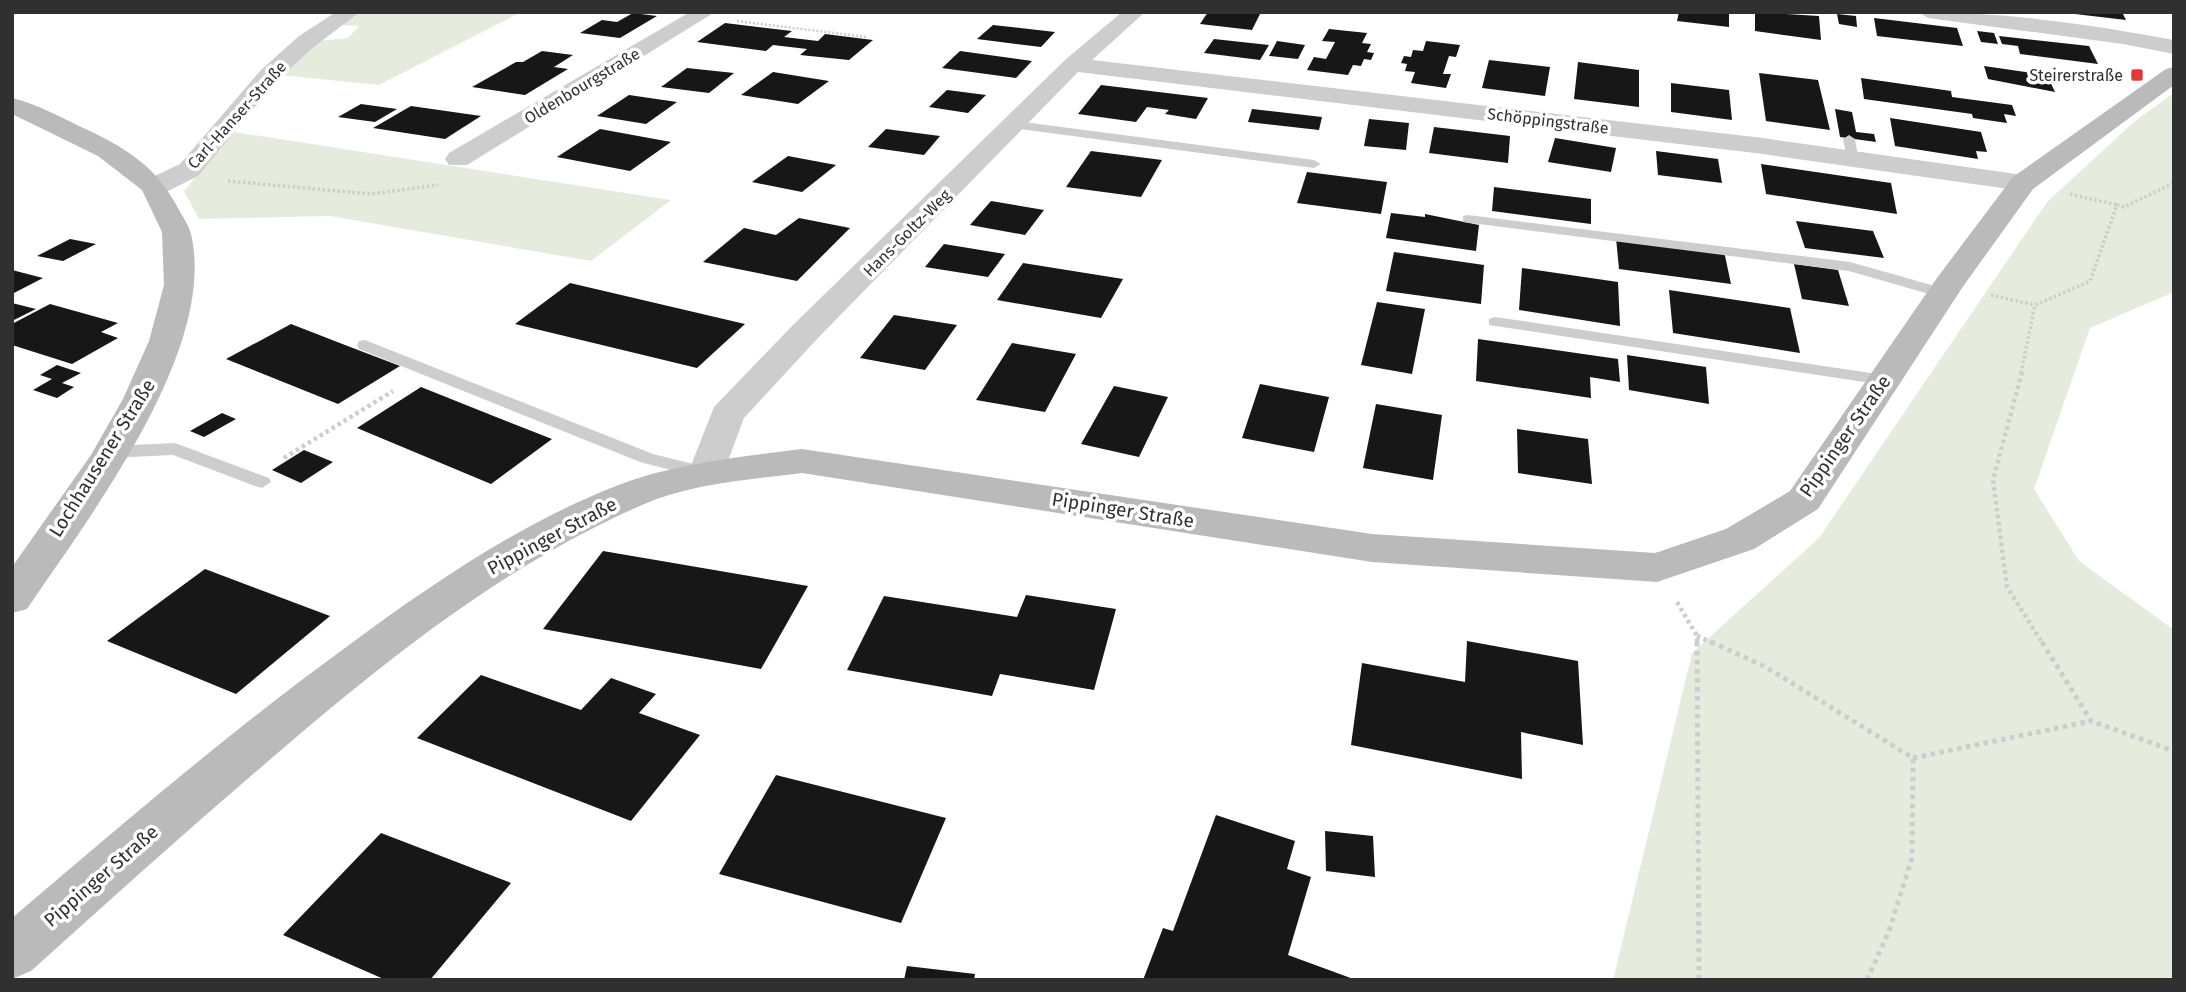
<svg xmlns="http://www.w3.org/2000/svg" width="2186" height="992" viewBox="0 0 2186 992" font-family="'Fira Sans',sans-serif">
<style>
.green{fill:#e5ecde}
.building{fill:#171717}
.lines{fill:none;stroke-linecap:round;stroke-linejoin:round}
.path-far3{stroke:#cdcdcd;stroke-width:2.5;stroke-dasharray:2 2;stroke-linecap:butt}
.path-far2{stroke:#cdcdcd;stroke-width:3.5;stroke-dasharray:2.5 2.5;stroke-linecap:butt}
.path-far1{stroke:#cdcdcd;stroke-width:4.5;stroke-dasharray:3.5 3.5;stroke-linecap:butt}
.path{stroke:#cdcdcd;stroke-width:5;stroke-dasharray:4.5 4.5;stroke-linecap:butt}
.lane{fill:#cdcdcd;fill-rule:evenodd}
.street{fill:#cdcdcd;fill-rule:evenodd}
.secondary{fill:#bababa;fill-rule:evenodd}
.poi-dot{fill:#de3a3e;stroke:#fff;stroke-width:2.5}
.labels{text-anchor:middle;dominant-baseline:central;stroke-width:7;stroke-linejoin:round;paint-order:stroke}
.far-poi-label{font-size:16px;fill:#303030;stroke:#fff;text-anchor:end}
.far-street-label{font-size:16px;fill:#303030;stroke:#fff}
.street-label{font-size:19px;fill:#303030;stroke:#fff}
</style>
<rect width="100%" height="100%" fill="#fff"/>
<g class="green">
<path d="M360,12H521L379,85L280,75L318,41L348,38L359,26L340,25Z"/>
<path d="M2174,93V292L2090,328L2034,489L2079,561L2174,630V980H1613L1692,653L1819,538L2047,202L2135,121Z"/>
<path d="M234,132L671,200L591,261L330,216L199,219L184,191Z"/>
</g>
<g class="building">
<path d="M1208,12H1239L1260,14L1252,30L1200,24Z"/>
<path d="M1679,12H1729V27L1677,21Z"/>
<path d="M1755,12L1819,16L1821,40L1755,31Z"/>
<path d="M2075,12H2122L2126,20L2075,14Z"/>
<path d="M633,13L657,16L620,38L580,33L602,20L617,22Z"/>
<path d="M1837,14L1856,16L1857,27L1839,24Z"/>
<path d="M1874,18L1957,28L1963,46L1877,36Z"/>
<path d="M725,23L792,31L784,37L818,41L825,34L873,40L849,60L800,55L807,49L773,45L766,51L697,42Z"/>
<path d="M993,25L1055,32L1041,47L977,39Z"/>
<path d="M1329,29L1367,33L1362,43L1371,44L1367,52L1374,53L1371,60L1364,59L1361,66L1353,65L1348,75L1307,70L1314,57L1326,59L1335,42L1322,41Z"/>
<path d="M1977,31L1994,33L1998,44L1981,42Z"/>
<path d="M1999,36L2089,46L2098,64L2020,54L2018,46L2002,44Z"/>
<path d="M1214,39L1269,45L1260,60L1204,53Z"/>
<path d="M1277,41L1305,45L1298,59L1269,56Z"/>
<path d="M1426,41L1460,45L1456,57L1449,56L1443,74H1451L1446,88L1411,83L1415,72L1405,71L1407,64L1401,63L1404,56L1411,57L1413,50L1423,51Z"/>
<path d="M542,51L573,55L554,67L568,69L525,95L472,87L516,62H523Z"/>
<path d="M960,51L1032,61L1016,78L942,68Z"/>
<path d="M1489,60L1550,67L1545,96L1482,88Z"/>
<path d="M1578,62L1639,70V107L1574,99Z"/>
<path d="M1984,66L2047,75L2055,92L1988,79Z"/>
<path d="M687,68L734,73L709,93L661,87Z"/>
<path d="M773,72L829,81L798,104L741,95Z"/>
<path d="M1759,73L1818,80L1830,130L1766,121Z"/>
<path d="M1861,78L1951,91L1952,97L2012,105L2016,116L2004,114L2007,123L1973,118L1972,114L1864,99Z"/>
<path d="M1671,83L1729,90L1732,120L1671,112Z"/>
<path d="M1101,85L1208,98L1196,119L1165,114L1169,110L1147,107L1136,122L1078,114Z"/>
<path d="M947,90L986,95L968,113L929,107Z"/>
<path d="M629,95L677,102L646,124L597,116Z"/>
<path d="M361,104L397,109L375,122L338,117Z"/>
<path d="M411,106L481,116L445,139L373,128Z"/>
<path d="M1252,109L1322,117L1319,130L1248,122Z"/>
<path d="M1835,109L1852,112L1856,132L1874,134L1876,142L1840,137Z"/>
<path d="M1890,118L1981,132L1987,152L1976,151L1978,159L1895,146Z"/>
<path d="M1369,119L1409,123L1406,150L1364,146Z"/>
<path d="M1434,127L1510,136L1508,163L1429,153Z"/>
<path d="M600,129L671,142L630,171L557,157Z"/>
<path d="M886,129L940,136L924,155L868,147Z"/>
<path d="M1555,138L1616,148L1611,172L1548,162Z"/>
<path d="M1091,151L1162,160L1141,197L1066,187Z"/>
<path d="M1656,151L1718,159L1722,183L1658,175Z"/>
<path d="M788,156L836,165L802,192L752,182Z"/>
<path d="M1761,164L1891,183L1897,214L1766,194Z"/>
<path d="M1307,172L1387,182L1381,214L1297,203Z"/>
<path d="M1494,187L1591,199V224L1492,211Z"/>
<path d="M991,201L1044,210L1025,235L970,225Z"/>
<path d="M1391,213L1425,217V214L1479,225L1476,251L1386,238Z"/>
<path d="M799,218L850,228L797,281L703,262L744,228L776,235Z"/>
<path d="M1796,221L1873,231L1884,258L1805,248Z"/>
<path d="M1616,238L1724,251L1731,284L1619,269Z"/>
<path d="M70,239L96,244L63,261L37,256Z"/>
<path d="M944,244L1005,254L988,277L925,267Z"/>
<path d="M1394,252L1484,265L1481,304L1386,291Z"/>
<path d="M1023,263L1123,279L1101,318L997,300Z"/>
<path d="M1794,264L1838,270L1849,306L1802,299Z"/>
<path d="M1522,268L1618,282L1620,326L1519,310Z"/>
<path d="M12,270L43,278L12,294Z"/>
<path d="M570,283L745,324L697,368L515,324Z"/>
<path d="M1669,290L1790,308L1800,353L1673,333Z"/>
<path d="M1377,302L1425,309L1412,374L1361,365Z"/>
<path d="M12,303L36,309L12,321Z"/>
<path d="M50,304L118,323L101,332L118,338L72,364L12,345V324Z"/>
<path d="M894,315L957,325L925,370L860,358Z"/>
<path d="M291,324L345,345L400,366L338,404L226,359Z"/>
<path d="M1478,339L1618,359L1620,382L1590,377L1591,398L1476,381Z"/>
<path d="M1012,343L1076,354L1045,412L976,400Z"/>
<path d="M1627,355L1706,367L1709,404L1629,390Z"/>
<path d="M57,365L81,373L62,383L74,387L57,398L33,390L52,379L40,375Z"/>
<path d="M1260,384L1329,397L1314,452L1242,438Z"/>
<path d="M1114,386L1168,397L1139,457L1081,444Z"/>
<path d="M421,387L491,415L552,439L491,484L357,428Z"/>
<path d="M1376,404L1442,415L1433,480L1363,468Z"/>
<path d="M222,413L236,419L204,437L190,431Z"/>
<path d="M1517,429L1588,439L1592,484L1518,473Z"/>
<path d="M304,450L333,462L301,483L272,470Z"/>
<path d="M603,551L808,586L761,669L543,629Z"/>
<path d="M205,569L330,616L236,694L107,641Z"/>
<path d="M1026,595L1116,609L1094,690L1000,674L992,696L847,670L884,596L1017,617Z"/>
<path d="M1467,641L1578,661L1583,745L1521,732L1522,779L1351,745L1362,663L1465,682Z"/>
<path d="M481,675L581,710L611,678L656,694L639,713L700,735L631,821L417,738Z"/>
<path d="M776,775L946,818L901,923L719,874Z"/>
<path d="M1216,815L1295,841L1287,869L1311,877L1288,955L1356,980H1143L1163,928L1173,931Z"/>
<path d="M1325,831L1373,836L1375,877L1326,871Z"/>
<path d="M381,833L511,883L430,980H386L283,935Z"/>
<path d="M907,966L975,974L974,980H904Z"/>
</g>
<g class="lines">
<path class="path-far3" d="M737,21L866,37"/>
<g class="path-far2">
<path d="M228,181L371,194L438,185"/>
<path d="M2070,194L2117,205"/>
<path d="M1991,295L2035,305"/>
<path d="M2021,373L2035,305L2090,281L2117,205L2124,207L2174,183"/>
</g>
<g class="path-far1">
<path d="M2022,372L1993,480L2007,587L2043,644"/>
<path d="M284,458L393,391"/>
<path d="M1677,602L1697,636V644"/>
<path d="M1697,636L1715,644"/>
</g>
<g class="path">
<path d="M1697,642L1699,980"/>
<path d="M1711,642L1764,666L1913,758L1912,858L1889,931L1867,980"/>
<path d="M2042,642L2091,721L2174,751"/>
<path d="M1913,758L2091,721"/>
</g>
<g class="lane">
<path d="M1016,121L1314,160L1321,164L1314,168L1012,128V122Z"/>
<path d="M1849,135L1855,139L1859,162L1847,159L1843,139Z"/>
<path d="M1468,215L1850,262L1949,290L1951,293L1943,298L1849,271L1463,222V216Z"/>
<path d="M1495,317L1884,375L1893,380L1884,385L1489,325V319Z"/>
<path d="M365,340L653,454L713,469L715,473L706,479L640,462L359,349L357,345L359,341Z"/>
<path d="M175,443L269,478L271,482L262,488L255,486L173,455L109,458L100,452L109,446Z"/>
</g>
<g class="street">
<path d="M336,12H360L315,46L277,80L198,176L164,193H144L140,187L144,181L180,164L261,70L299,36Z"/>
<path d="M690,12H715L467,165H449L445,159L449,153Z"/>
<path d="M1122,12H1145L1092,60L1763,138L2023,175L2033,177L2037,183L2033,189L2023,191L1763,154L1078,72L817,339L744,418L720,482L707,485L694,482L688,473L714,407L793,325L1065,60Z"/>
<path d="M1918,12C2004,12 2089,24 2174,40V54L2123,44L1928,18Z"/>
</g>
<g class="secondary">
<path d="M2174,67V85L2033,189L1962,288L1818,509L1754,549L1657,582L1372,562L802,473C749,480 692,483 642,505C504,565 386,660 273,757C191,827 111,899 31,971L12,979V918C122,824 232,730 349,645C432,584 519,524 616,486C675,463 739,457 802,449L1372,534L1655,553L1726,529L1790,491L1937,278L2013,177L2166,69Z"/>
<path d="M12,98C39,104 65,120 90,131C131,151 158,169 179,210C183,217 189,226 191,234C218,350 89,517 27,609L12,613V567L91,455L123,399L149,341L164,285L162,232L142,190L98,156L12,114Z"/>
</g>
</g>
<rect class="poi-dot" x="2130" y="68" width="14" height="14" rx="3.5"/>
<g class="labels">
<g class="far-poi-label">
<text x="2123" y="75">Steirerstraße</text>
</g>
<g class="far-street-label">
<text transform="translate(582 86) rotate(-31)">Oldenbourgstraße</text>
<text transform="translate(237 115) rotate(-48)">Carl-Hanser-Straße</text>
<text transform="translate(1548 121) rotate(7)">Schöppingstraße</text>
<text transform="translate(907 233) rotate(-45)">Hans-Goltz-Weg</text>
</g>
<g class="street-label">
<text transform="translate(1845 436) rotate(-55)">Pippinger Straße</text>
<text transform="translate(102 458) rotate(-58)">Lochhausener Straße</text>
<text transform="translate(1123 510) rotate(9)">Pippinger Straße</text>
<text transform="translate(552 536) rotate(-28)">Pippinger Straße</text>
<text transform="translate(101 876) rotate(-41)">Pippinger Straße</text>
</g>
</g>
<rect width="2186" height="992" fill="none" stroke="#303030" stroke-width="28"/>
</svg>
